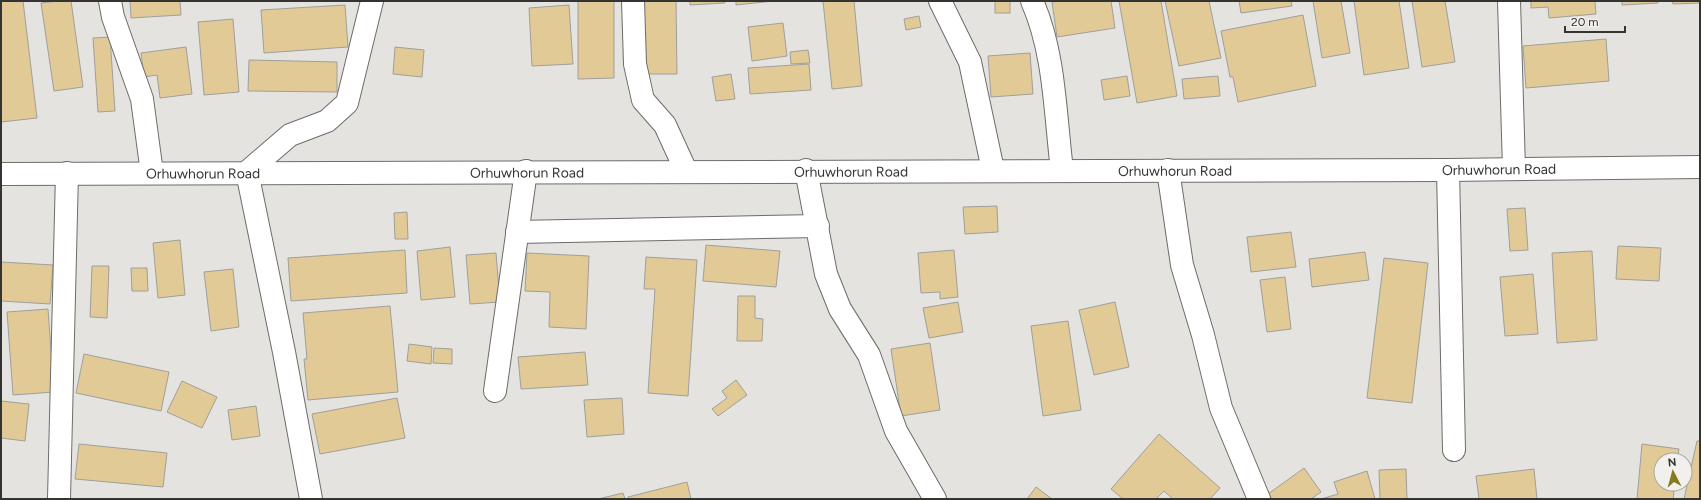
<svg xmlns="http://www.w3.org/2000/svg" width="1701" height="500" viewBox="0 0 1701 500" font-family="Figtree,sans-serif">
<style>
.building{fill:#e1ca96;stroke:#a09f9c}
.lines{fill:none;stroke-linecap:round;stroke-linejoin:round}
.street-casing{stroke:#6d6c69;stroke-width:24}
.secondary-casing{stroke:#6d6c69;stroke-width:24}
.street{stroke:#fff;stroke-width:22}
.secondary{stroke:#fff;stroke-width:22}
.labels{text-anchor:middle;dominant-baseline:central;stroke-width:3;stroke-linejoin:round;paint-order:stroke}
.street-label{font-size:14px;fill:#343433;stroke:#f1f0ed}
</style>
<rect width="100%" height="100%" fill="#e4e3df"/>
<g class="building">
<path d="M1,1H23L37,118L1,122Z"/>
<path d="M58,1H71L83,87L54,91L41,3Z"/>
<path d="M130,1H180L181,15L131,18Z"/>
<path d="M578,1H614V78L578,79Z"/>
<path d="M640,1H676L677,74H642Z"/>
<path d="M690,1H725V3L690,5Z"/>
<path d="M736,1H774L736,5Z"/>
<path d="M823,1H854L862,86L832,89Z"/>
<rect x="995" y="1" width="15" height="12"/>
<path d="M1060,1H1111L1115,28L1057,37L1052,2Z"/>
<path d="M1119,1H1161L1177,96L1137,103Z"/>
<path d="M1165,1H1209L1221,58L1179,66Z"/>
<path d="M1239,1H1291L1292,6L1241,13Z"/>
<path d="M1313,1H1341L1350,53L1322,58Z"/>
<path d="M1354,1H1399L1409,68L1364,75Z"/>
<path d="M1412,1H1445L1455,62L1422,67Z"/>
<path d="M1531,1H1595L1596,14L1549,18L1548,7L1531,8Z"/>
<path d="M1622,1H1658V3L1622,5Z"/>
<path d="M1672,1H1700V3L1673,4Z"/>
<path d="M345,5L348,47L264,53L261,10Z"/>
<path d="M569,5L573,64L532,66L529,8Z"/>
<path d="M1303,15L1316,86L1238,102L1233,77H1230L1221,31Z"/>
<path d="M919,16L921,27L906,30L904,19Z"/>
<path d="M233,19L239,92L204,95L198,22Z"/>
<path d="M783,23L787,56L752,61L748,27Z"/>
<path d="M110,37L115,111L98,112L93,38Z"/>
<path d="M1606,39L1609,81L1526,88L1523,46Z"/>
<path d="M186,47L192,94L160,98L157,75L144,77L141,53Z"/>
<path d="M395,47L424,50L422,77L393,74Z"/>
<path d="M808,50L810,63L791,64L790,52Z"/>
<path d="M1030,53L1033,94L991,97L988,56Z"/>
<path d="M249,60L337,62V92L248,91Z"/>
<path d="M809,64L811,90L750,94L748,68Z"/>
<path d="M731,74L735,99L716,101L712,77Z"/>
<path d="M1127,76L1130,96L1104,100L1101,80Z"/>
<path d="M1218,76L1220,96L1184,99L1182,79Z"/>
<path d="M997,206L998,232L965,234L963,207Z"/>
<path d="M1525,208L1528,250L1510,251L1507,209Z"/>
<path d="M407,212L408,239H395L394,213Z"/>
<path d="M1291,232L1296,267L1251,272L1247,237Z"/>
<path d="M180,240L185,295L158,298L153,243Z"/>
<path d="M706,245L780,251L776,287L703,281Z"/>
<path d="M1618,246L1661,248L1659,281L1616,279Z"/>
<path d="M450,247L455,297L421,300L417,251Z"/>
<path d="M405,250L407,293L291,301L288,258Z"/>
<path d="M954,250L958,297L940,299V292L921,293L918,253Z"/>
<path d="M1592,251L1597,340L1557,343L1552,253Z"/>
<path d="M1365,252L1369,280L1312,287L1309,259Z"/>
<path d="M496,253L500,302L470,304L466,255Z"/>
<path d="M527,253L589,256L586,329L549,327L550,292L525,291Z"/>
<path d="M646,257L697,260L688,396L648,393L655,289H644Z"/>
<path d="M1384,258L1428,263L1412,403L1367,398Z"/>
<path d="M1,262L53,265L50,304L1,301Z"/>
<path d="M92,266H109L107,318L90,317Z"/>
<path d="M131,268H147L148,291H132Z"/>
<path d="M233,269L239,327L211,331L204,272Z"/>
<path d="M1533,274L1538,334L1505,336L1500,277Z"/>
<path d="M1285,277L1291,329L1267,332L1260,280Z"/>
<path d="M738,296H755V318L763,319L762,341H737Z"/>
<path d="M958,302L963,332L929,338L923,308Z"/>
<path d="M1115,302L1129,367L1094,375L1079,310Z"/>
<path d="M390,306L398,392L308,400L304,359H307L303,313Z"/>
<path d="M48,309L54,392L13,395L7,312Z"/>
<path d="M1068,321L1081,410L1043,416L1031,326Z"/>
<path d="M930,343L940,410L901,416L891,349Z"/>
<path d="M409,344L432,347L431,364L407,361Z"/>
<path d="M434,348L452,349V364L433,363Z"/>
<path d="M585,352L588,385L521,389L518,357Z"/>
<path d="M84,354L169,372L161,411L76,393Z"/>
<path d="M736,380L747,395L718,416L712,409L727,398L722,391Z"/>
<path d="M182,381L217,397L202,428L167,412Z"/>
<path d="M397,398L405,438L320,454L312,414Z"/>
<path d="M622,398L624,434L587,437L584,400Z"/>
<path d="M1,401L29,404L25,441L1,438Z"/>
<path d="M256,406L260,436L232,440L228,410Z"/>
<path d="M1159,434L1220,488L1210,499H1173L1164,491L1156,499H1123L1111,489Z"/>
<path d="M1697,441H1700V499H1684Z"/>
<path d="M79,444L167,453L163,487L75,479Z"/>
<path d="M1642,444L1679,449L1677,460H1661V484H1675L1673,499H1637Z"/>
<path d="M1304,468L1321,492L1311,499H1272L1268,494Z"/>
<path d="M1406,469L1407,499H1380L1379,470Z"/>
<path d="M1534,469L1537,499H1479L1476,476Z"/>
<path d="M1367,471L1375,499H1321L1338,494L1334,482Z"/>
<path d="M687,482L691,499H628V497Z"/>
<path d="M1036,487L1052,499H1027Z"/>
<path d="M623,493L625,499H598Z"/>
</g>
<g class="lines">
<g class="street-casing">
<g id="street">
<path d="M110,1L113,17L142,99L152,173"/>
<path d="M633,1L635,64L643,100L665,125L686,171"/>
<path d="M940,1L970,62L993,170"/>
<path d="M1032,1C1055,53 1055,114 1062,170"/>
<path d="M1509,1L1514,169"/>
<path d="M806,170L826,274L840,309L869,355L896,431L935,499"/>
<path d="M1168,170L1182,265L1203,335L1221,408L1259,499"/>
<path d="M1448,170L1454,450"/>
<path d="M517,232L818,226"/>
<path d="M495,391L526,171"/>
<path d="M59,499L67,173"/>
<path d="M311,499L284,352L247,172L290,135L327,121L347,103L372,1"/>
</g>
</g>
<g class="secondary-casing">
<g id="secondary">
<path id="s1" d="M1,174L1448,170L1700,167"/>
</g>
</g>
<use href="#street" class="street"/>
<use href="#secondary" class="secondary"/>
</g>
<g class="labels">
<g class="street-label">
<text stroke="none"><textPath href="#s1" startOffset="1498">Orhuwhorun Road</textPath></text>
<text stroke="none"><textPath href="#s1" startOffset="850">Orhuwhorun Road</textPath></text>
<text stroke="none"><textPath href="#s1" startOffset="1174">Orhuwhorun Road</textPath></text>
<text stroke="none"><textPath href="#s1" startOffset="526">Orhuwhorun Road</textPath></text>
<text stroke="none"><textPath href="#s1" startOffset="202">Orhuwhorun Road</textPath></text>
</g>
</g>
<rect width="1701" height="500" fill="none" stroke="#343433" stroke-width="4"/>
<g transform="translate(1673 472) rotate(354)"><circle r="19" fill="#f1f0ed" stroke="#a5a5a3"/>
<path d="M0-3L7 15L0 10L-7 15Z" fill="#847b21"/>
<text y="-6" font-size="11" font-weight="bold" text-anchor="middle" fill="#343433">N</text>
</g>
<path d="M1565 26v6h60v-6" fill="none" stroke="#343433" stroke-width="2"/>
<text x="1571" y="26" font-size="12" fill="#343433" stroke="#f1f0ed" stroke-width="3" paint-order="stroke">20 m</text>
</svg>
